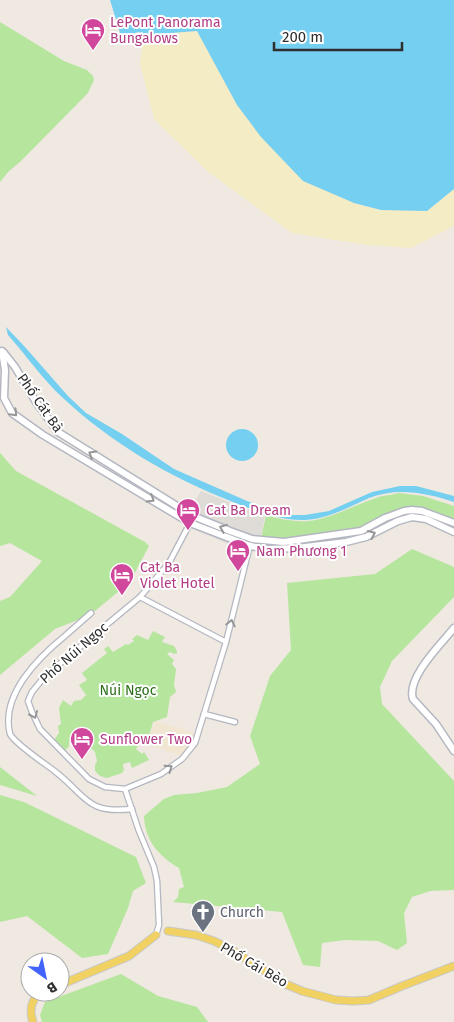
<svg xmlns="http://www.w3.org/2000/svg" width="454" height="1022" viewBox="0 0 454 1022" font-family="'Fira Sans',sans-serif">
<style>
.education{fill:#f0e6d1}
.green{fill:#b6e59e}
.sand{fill:#f3ecc5}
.plaza{fill:#dfdcd8}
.water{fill:#75cff0}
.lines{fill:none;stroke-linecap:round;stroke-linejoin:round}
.street-casing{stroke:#b4b7c1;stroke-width:7}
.secondary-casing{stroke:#b4b7c1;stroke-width:9}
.primary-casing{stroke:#c9c9c9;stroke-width:9}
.street{stroke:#fff;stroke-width:4.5}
.secondary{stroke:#fff;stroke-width:6}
.primary{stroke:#f2d163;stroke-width:7}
.oneway{stroke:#969696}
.labels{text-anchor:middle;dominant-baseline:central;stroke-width:4;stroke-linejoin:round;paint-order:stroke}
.hotel-label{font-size:14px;fill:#b23c85;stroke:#fff;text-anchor:start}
.street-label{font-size:14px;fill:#2e2e2e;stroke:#fff}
.park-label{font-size:14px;fill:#2c6e1b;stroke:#fff}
.worship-label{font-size:14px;fill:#5b616d;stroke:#fff;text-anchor:start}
</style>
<rect width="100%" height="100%" fill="#efe9e1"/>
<path class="education" d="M155,721L195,733L192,742L182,756L147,744Z"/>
<g class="green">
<path d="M0,22L64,61L87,70L93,76L94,80L88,93L21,161L8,172L0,182Z"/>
<path d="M0,453L16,471L145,542L149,546L130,582L90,615L55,629L0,675V601L10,597L42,561L10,543L0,546Z"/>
<path d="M399,493L423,496L454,506V526L416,508L406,515L381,524L361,535L291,546H277L260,543L266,515C280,519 294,522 309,521C333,518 354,505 376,498C383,495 392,495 399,493Z"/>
<path d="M412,549L454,567V597L392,661L380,687L382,704L454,781V890L430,891L412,897L404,913L407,943L397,950L378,941L345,940L322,943L320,967L303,965L282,912L173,902L178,897L179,889L184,887L179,868C159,856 145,841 144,816L164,799L174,795L197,793L227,787L260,764L250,736L270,676L291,650L287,583L375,574Z"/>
<path d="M153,631L165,637L162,642L174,646L177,651V653L174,654L170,652L167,654L174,660L172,664L176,669L174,685L176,692L170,697L167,717L153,722L147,743L142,741L136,749L142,754L144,752L149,760L132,768L130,762L123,764L124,770L122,773L107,778L100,776L95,771V765L97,761L95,752L86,743L83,734L75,741L69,742V746L65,751L54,740L59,733L58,726L61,724L59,708L63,700L71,706L74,701L81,700L86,695L79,685L87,680L82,673L107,653L104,649L108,646L113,652L126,644L128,645L134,641L132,639L137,635L148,640Z"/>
<path d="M0,767L37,796L0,785Z"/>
<path d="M0,795L24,802L136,857L146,883L133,891L128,908L108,954L82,958L27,916L0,922Z"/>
<path d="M121,974L158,996L197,1007L208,1022H42L40,1015L45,1002Z"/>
</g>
<path class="sand" d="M197,31L237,105L354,203L381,210L427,211L454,189V226L411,248L367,245L292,233L207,171L154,119L140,64L144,35Z"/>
<path class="plaza" d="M201,491L265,516L260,543L252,551L226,543L184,524L190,509Z"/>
<g class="water">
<path d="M110,0H454V189L427,211L381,210L354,203L303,181L261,137L237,105L197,31L144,35L139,32L121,36Z"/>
<path d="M6,327L25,347L68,396L86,413L122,434L174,469L247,501L287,515H305L329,511L372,492L400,486H416L454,496V502C426,493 398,487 369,498C349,507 328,519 305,520C280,521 256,511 233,502C171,478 111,443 63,398C42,379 27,356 8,335Z"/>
<circle cx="242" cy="445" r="16"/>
</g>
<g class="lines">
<g class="street-casing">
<g id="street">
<path d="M190,523L169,563L140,597L45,676L32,692L28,701L32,712L40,729L89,779L105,787L125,789L161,774L182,759L195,743L226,642L250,545"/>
<path d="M140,597L226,642"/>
<path d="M91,613C83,620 74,628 66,635C39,657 0,694 10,734C16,745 46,764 57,773C87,797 87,814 132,809"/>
<path d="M204,714L235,722"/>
<path d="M125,789L139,831L154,867L157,881L159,925L156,935"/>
</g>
</g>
<g class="secondary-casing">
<g id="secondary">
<path d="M2,351L5,370L4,398L12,413L43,435L190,523L250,546L268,549L297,548L346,542L366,537L398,521L412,517L426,519L454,532"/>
<path d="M4,353L15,367L36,402L58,432L193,516L230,531L252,539L284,542L361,531L385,518L404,511L412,510L422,511L454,523"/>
<path d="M454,628C441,644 406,678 413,699L436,724L454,751"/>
</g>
</g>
<g class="primary-casing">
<g id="primary">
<path d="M168,931L196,935L214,941L232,950L283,983L302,991L336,1000L354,1001L369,1000L402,986L454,966"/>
<path d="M60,985L129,956L156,935"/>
<path d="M33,1022C29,1010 31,998 43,992"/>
</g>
</g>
<use href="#street" class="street"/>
<use href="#secondary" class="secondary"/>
<use href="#primary" class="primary"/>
</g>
<defs><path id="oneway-chevron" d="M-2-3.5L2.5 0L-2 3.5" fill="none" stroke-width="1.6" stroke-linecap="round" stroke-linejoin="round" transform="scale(1.25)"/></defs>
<g class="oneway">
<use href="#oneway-chevron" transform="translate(14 413) rotate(46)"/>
<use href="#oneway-chevron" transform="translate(92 454) rotate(-149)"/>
<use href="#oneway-chevron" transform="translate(151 499) rotate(32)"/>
<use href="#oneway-chevron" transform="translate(223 528) rotate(-158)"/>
<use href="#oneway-chevron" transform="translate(372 534) rotate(-25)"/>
<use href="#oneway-chevron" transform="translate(231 623) rotate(-77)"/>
<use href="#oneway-chevron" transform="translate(34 715) rotate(66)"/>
<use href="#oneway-chevron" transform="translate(169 768) rotate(-35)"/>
</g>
<defs>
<g id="hotel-pin" transform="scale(1.25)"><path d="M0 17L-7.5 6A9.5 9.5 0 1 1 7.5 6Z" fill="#d1479c" stroke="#fff"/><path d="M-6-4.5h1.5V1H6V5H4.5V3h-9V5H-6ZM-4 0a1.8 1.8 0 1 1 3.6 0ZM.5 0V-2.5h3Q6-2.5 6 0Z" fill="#fff"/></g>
<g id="church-pin" transform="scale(1.25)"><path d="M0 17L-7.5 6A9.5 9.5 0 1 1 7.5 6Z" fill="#6b7280" stroke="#fff"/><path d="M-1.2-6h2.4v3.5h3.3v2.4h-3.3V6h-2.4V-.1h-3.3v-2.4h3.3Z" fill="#fff"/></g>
</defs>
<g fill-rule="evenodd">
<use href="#hotel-pin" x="93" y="30"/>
<use href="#hotel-pin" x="188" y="510"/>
<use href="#hotel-pin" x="238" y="551"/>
<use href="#hotel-pin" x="122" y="575"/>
<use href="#hotel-pin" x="82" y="739"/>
<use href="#church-pin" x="203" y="912"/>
</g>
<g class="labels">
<g class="hotel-label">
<text x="110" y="22">LePont Panorama<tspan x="110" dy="16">Bungalows</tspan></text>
<text x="206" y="510">Cat Ba Dream</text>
<text x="256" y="551">Nam Phương 1</text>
<text x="140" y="567">Cat Ba<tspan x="140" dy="16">Violet Hotel</tspan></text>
<text x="100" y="739">Sunflower Two</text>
</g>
<g class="street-label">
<text transform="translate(40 403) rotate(55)">Phố Cát Bà</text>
<text transform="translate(74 653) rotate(-41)">Phố Núi Ngọc</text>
<text transform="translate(254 965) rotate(30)">Phố Cái Bèo</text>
</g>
<g class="park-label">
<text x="128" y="690">Núi Ngọc</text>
</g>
<g class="worship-label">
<text x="220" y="912">Church</text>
</g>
</g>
<g transform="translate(45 977) rotate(147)"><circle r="24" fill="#ffffff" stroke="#ababab"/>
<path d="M0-4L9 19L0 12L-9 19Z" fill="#4264fb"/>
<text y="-8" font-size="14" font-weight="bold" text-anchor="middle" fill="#2e2e2e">B</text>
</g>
<path d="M274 42v8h128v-8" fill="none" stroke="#2e2e2e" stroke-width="2.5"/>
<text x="282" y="42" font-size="15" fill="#2e2e2e" stroke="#ffffff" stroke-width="4" paint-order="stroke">200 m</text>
</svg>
